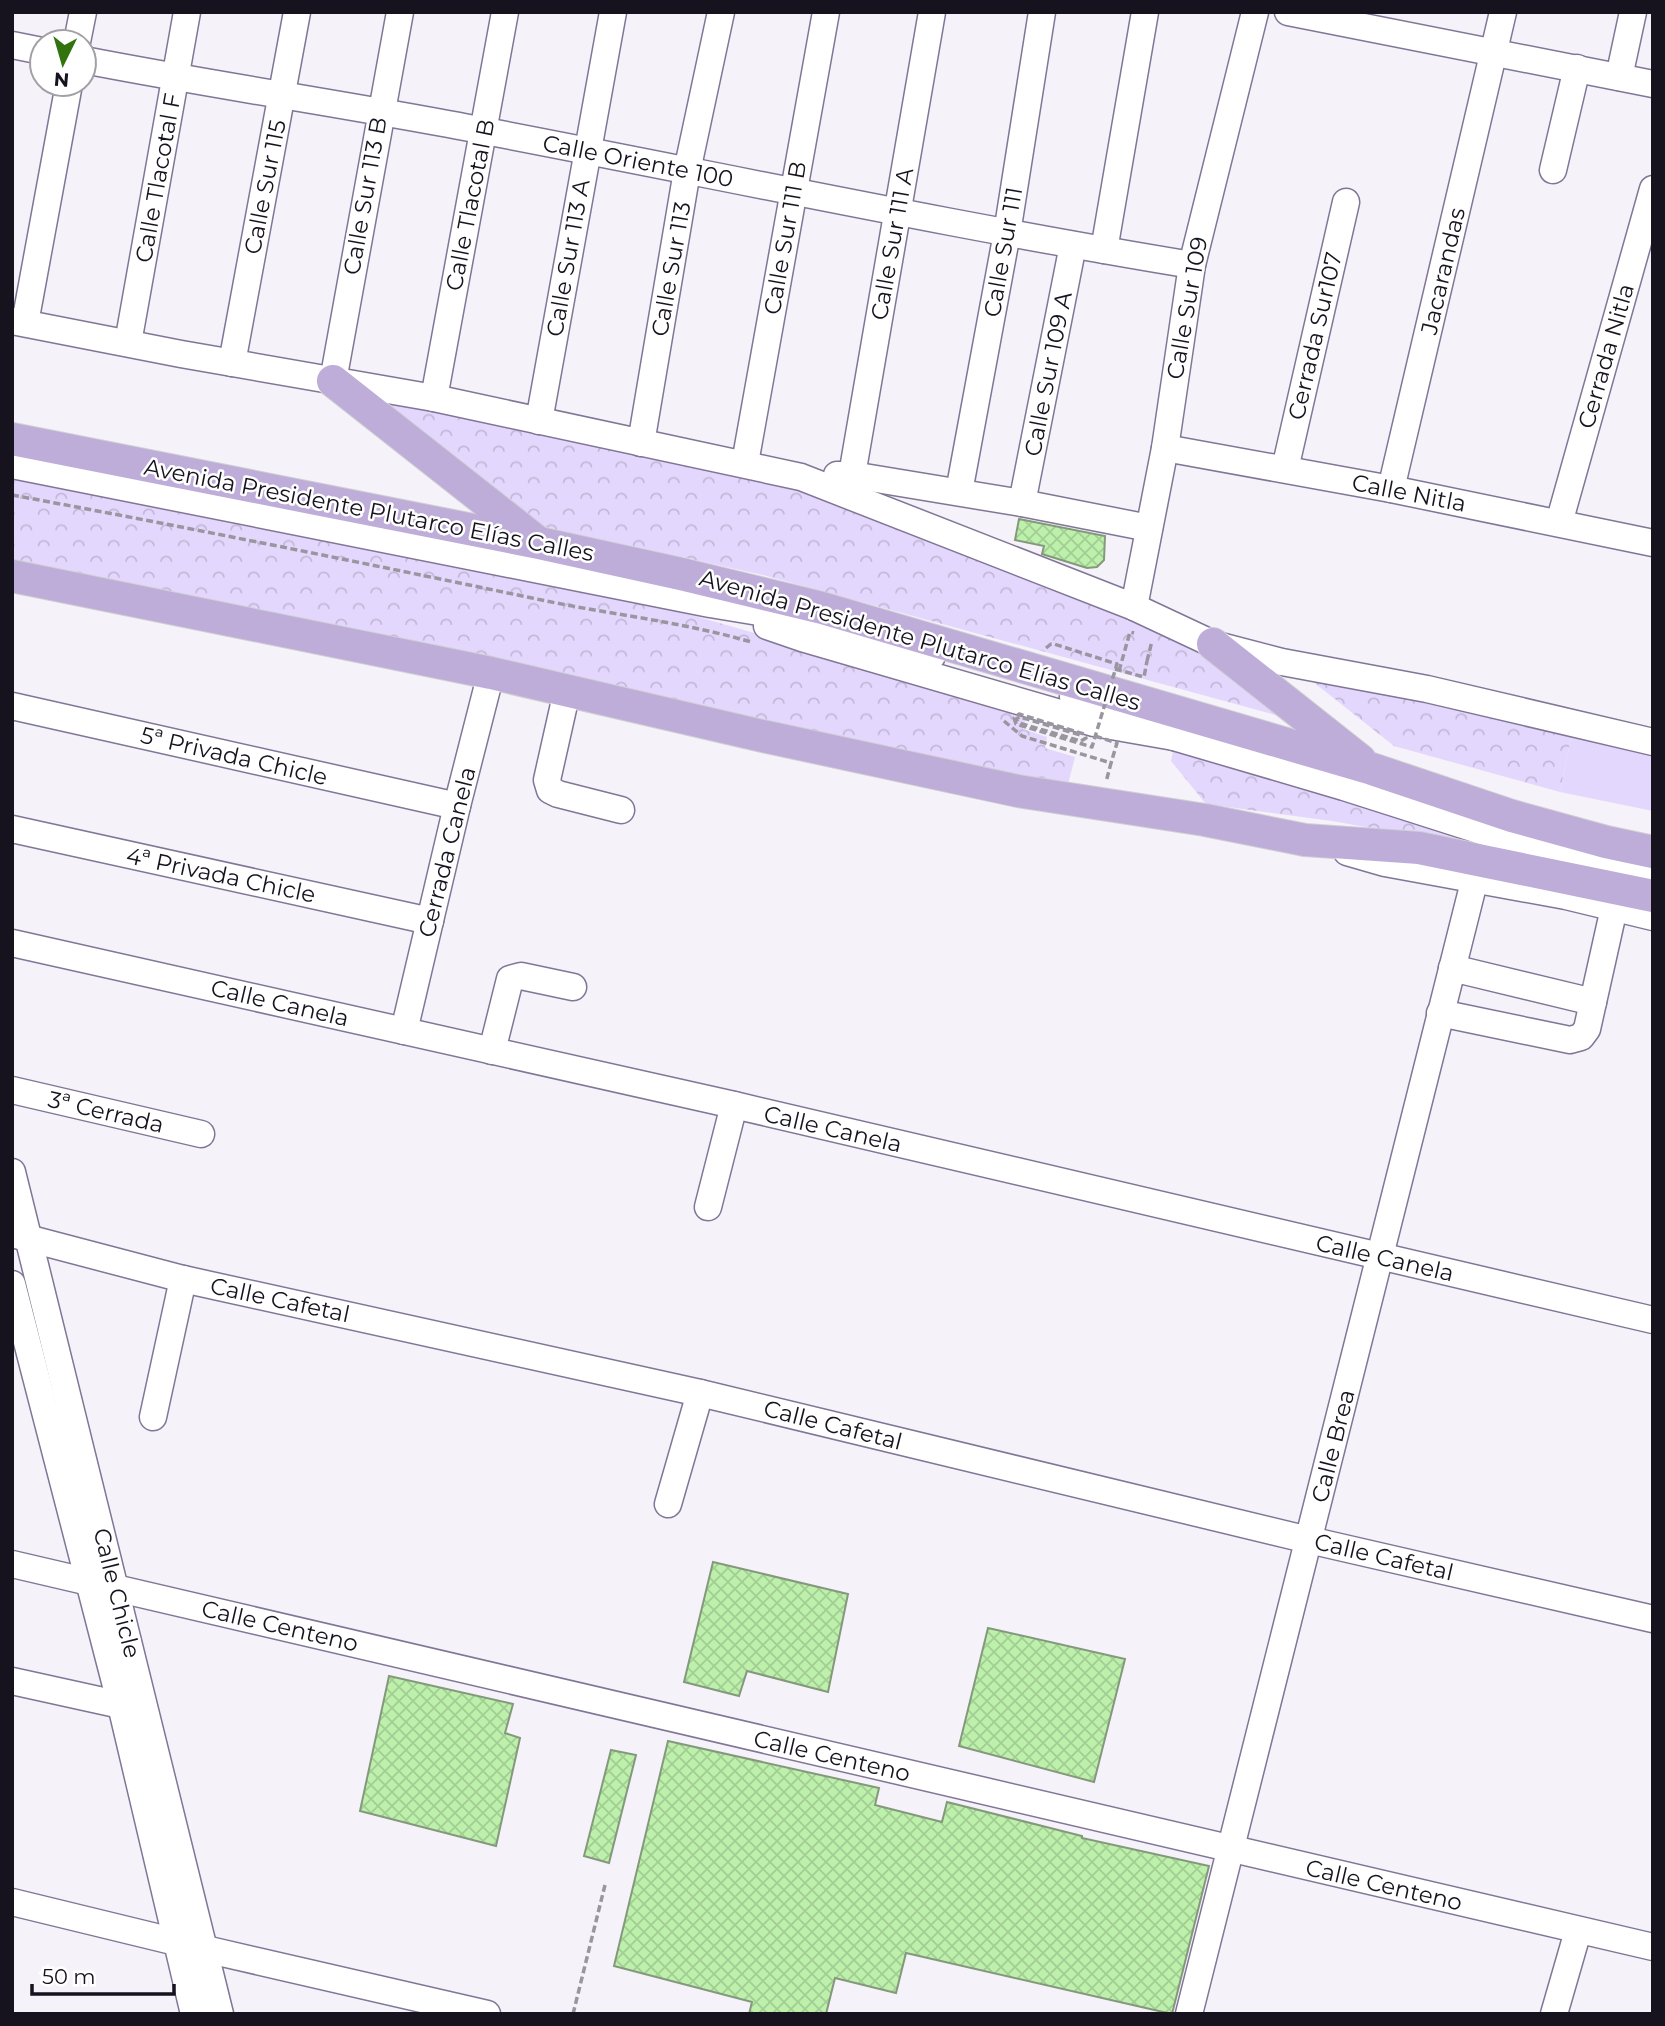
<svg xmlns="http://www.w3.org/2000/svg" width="1665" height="2026" viewBox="0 0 1665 2026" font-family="Montserrat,sans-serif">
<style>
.grass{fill:#e4d7fd}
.forest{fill:url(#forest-crowns)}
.building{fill:url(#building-cross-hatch);stroke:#84997c;stroke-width:2}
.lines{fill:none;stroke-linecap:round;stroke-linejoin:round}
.minor-casing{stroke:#817696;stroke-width:29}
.major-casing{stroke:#d0d0d2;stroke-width:34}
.path{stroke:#99969f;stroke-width:3.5;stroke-dasharray:7 3.5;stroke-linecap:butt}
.minor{stroke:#fff;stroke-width:26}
.major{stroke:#beadd9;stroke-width:32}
.path-bridge{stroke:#99969f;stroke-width:3.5;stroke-dasharray:7 3.5;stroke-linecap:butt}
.labels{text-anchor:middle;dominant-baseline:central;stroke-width:5;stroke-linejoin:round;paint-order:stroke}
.street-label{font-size:23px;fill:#16121e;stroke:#fff}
</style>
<defs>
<pattern id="forest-crowns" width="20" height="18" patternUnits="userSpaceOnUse" patternTransform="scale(1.75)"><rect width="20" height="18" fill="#e4d7fd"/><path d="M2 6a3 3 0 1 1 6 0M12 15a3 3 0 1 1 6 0" fill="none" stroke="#c3b8d8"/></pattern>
<pattern id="building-cross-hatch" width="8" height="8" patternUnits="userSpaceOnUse" patternTransform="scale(1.75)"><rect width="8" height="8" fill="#bdf0ab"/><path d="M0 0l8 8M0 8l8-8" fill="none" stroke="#a2cd93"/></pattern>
</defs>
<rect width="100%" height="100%" fill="#f5f2fa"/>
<path class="grass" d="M1572,733L1653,750V811L1560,792Z"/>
<g class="forest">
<path d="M374,392L802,484L1193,647L1283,717L763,575L528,524Z"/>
<path d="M12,476L600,594L695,616L1028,711L1023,729L1047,737L1045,748L1075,757L1067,788L12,565Z"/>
<path d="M1292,665L1572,733L1560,792L1394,746Z"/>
<path d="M1173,751L1364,807L1489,849L1332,821L1206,804L1171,761Z"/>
</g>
<g class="building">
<path d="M1019,519L1105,536L1104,560L1097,567L1087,568L1042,554L1044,546L1015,540Z"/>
<path d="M713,1562L848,1594L828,1692L747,1671L739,1696L684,1682Z"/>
<path d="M988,1628L1125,1659L1094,1782L959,1746Z"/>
<path d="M389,1676L513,1704L505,1733L520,1738L496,1846L360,1811Z"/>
<path d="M668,1741L879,1788L875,1805L942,1822L947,1802L1082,1836V1838L1209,1866L1172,2014L906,1953L896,1993L835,1978L826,2014H749L752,2002L614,1966Z"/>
<path d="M611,1750L636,1755L609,1863L584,1856Z"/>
</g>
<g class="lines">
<g class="minor-casing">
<g id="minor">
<path d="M1288,12L1653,84"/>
<path d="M77,42L83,12"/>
<path d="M12,45L42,51"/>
<path d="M84,60C217,86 352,105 485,131C721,176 955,226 1192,265"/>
<path d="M1619,77L1633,12"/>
<path d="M1553,170L1577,68"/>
<path d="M1104,250L1145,12"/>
<path d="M12,321L181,354L434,398L801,477L1134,607L1213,644L1282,662L1427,689L1653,742"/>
<path d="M25,323L69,84"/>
<path d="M128,343L187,12"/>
<path d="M232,363L297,12"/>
<path d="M333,381L400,12"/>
<path d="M434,398L505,12"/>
<path d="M539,421L613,12"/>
<path d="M641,443L687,171L721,12"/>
<path d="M1165,448L1391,489L1653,543"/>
<path d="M745,463L826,12"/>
<path d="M12,465L710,604L807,620L932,656"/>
<path d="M1285,469L1346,202"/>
<path d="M837,475H852L1022,503L1149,528"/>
<path d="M852,475L932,12"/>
<path d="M1391,489L1503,12"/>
<path d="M959,492L1007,233L1042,12"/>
<path d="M1022,503L1073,245"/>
<path d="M1559,523L1653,189"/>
<path d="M1134,607L1165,448L1192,265L1255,12"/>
<path d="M767,626L802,638L1094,723L1174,737L1344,787L1529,846L1653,877"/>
<path d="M567,691L547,780L550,790L558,794L621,810"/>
<path d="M1073,697L1100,705L1174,737"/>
<path d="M12,706L457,806"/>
<path d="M12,829L430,921"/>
<path d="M1347,852L1385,863L1566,896L1653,917"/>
<path d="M12,943L734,1105L1653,1320"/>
<path d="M1452,968L1593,1002"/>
<path d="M1440,1013L1570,1040L1581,1037L1587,1029L1614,908"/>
<path d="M404,1031L457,806L491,673"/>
<path d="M492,1051L510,979L521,976L573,987"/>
<path d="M12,1090L201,1134"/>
<path d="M12,1172L220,2014"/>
<path d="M708,1207L734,1105"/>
<path d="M12,1234L183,1279L700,1393L1309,1540L1653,1619"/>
<path d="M12,1284L121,1705L194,2014"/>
<path d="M153,1417L183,1279"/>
<path d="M668,1504L700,1393"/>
<path d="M12,1564L1653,1947"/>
<path d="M12,1681L121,1705"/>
<path d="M12,1902L205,1949L487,2014"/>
<path d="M1189,2014L1475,878"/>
<path d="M1554,2014L1578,1931"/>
</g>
</g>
<g class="major-casing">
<g id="major">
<path d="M333,381L535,540"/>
<path d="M12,439L539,543L681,574L822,608L1372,769L1512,816L1606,842L1653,852"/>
<path d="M12,576L491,673L758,735L1018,791L1205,820L1305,840L1419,848L1653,896"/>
<path d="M1213,644L1360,760"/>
</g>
</g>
<g class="path">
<path d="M12,495C186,527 359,562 532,598C605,614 680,621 751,642"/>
<path d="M1147,661L1152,641"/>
<path d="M1119,671L1130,632L1134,633"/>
<path d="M1004,721L1022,736L1111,763L1106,782"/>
<path d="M573,2014L605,1885"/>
</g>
<use href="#minor" class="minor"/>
<use href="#major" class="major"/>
<g class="path-bridge">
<path d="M1046,648L1051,644H1054L1117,664L1092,747L1016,724L1014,718L1019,714L1084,734L1086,738L1081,741L1019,723L1016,719L1020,717L1080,735"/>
<path d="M1115,669L1144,677L1147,661"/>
<path d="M1095,736L1117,743L1111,763"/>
</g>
</g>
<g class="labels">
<g class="street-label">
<text transform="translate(638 161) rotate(11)">Calle Oriente 100</text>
<text transform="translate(158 178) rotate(-80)">Calle Tlacotal F</text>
<text transform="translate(265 187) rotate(-79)">Calle Sur 115</text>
<text transform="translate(365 196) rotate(-80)">Calle Sur 113 B</text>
<text transform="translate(470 205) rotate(-79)">Calle Tlacotal B</text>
<text transform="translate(785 238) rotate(-80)">Calle Sur 111 B</text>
<text transform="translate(892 244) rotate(-80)">Calle Sur 111 A</text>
<text transform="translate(1003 252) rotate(-80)">Calle Sur 111</text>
<text transform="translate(568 258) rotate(-80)">Calle Sur 113 A</text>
<text transform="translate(671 269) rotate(-80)">Calle Sur 113</text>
<text transform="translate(1443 271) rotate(-77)">Jacarandas</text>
<text transform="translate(1187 308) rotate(-80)">Calle Sur 109</text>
<text transform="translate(1315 336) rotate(-77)">Cerrada Sur107</text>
<text transform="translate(1606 356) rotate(-74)">Cerrada Nitla</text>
<text transform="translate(1048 374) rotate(-79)">Calle Sur 109 A</text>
<text transform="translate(1409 493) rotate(11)">Calle Nitla</text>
<text transform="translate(369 510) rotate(11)">Avenida Presidente Plutarco Elías Calles</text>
<text transform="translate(920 640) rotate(16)">Avenida Presidente Plutarco Elías Calles</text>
<text transform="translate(234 756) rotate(13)">5ª Privada Chicle</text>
<text transform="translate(447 852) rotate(-76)">Cerrada Canela</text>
<text transform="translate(221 875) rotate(12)">4ª Privada Chicle</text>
<text transform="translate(280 1003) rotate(13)">Calle Canela</text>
<text transform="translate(106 1112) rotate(13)">3ª Cerrada</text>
<text transform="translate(833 1129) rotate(13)">Calle Canela</text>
<text transform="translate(1385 1258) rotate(13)">Calle Canela</text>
<text transform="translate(280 1300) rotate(12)">Calle Cafetal</text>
<text transform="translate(833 1425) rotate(14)">Calle Cafetal</text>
<text transform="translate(1333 1446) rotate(-76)">Calle Brea</text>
<text transform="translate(1384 1557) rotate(13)">Calle Cafetal</text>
<text transform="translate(117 1593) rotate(76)">Calle Chicle</text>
<text transform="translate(280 1626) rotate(13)">Calle Centeno</text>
<text transform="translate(832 1756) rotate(13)">Calle Centeno</text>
<text transform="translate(1384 1885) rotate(13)">Calle Centeno</text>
</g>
</g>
<rect width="1665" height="2026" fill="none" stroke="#16121e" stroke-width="28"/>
<g transform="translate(63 63) rotate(185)"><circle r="33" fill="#ffffff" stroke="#a2a0a5" stroke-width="2"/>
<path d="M0-5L12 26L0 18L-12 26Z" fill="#33730e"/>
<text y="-10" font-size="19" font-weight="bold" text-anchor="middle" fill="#16121e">N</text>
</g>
<path d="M32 1984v10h142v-10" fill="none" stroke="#16121e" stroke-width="3.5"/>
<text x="42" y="1984" font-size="21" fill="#16121e" stroke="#ffffff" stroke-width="5" paint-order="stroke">50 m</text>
</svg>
